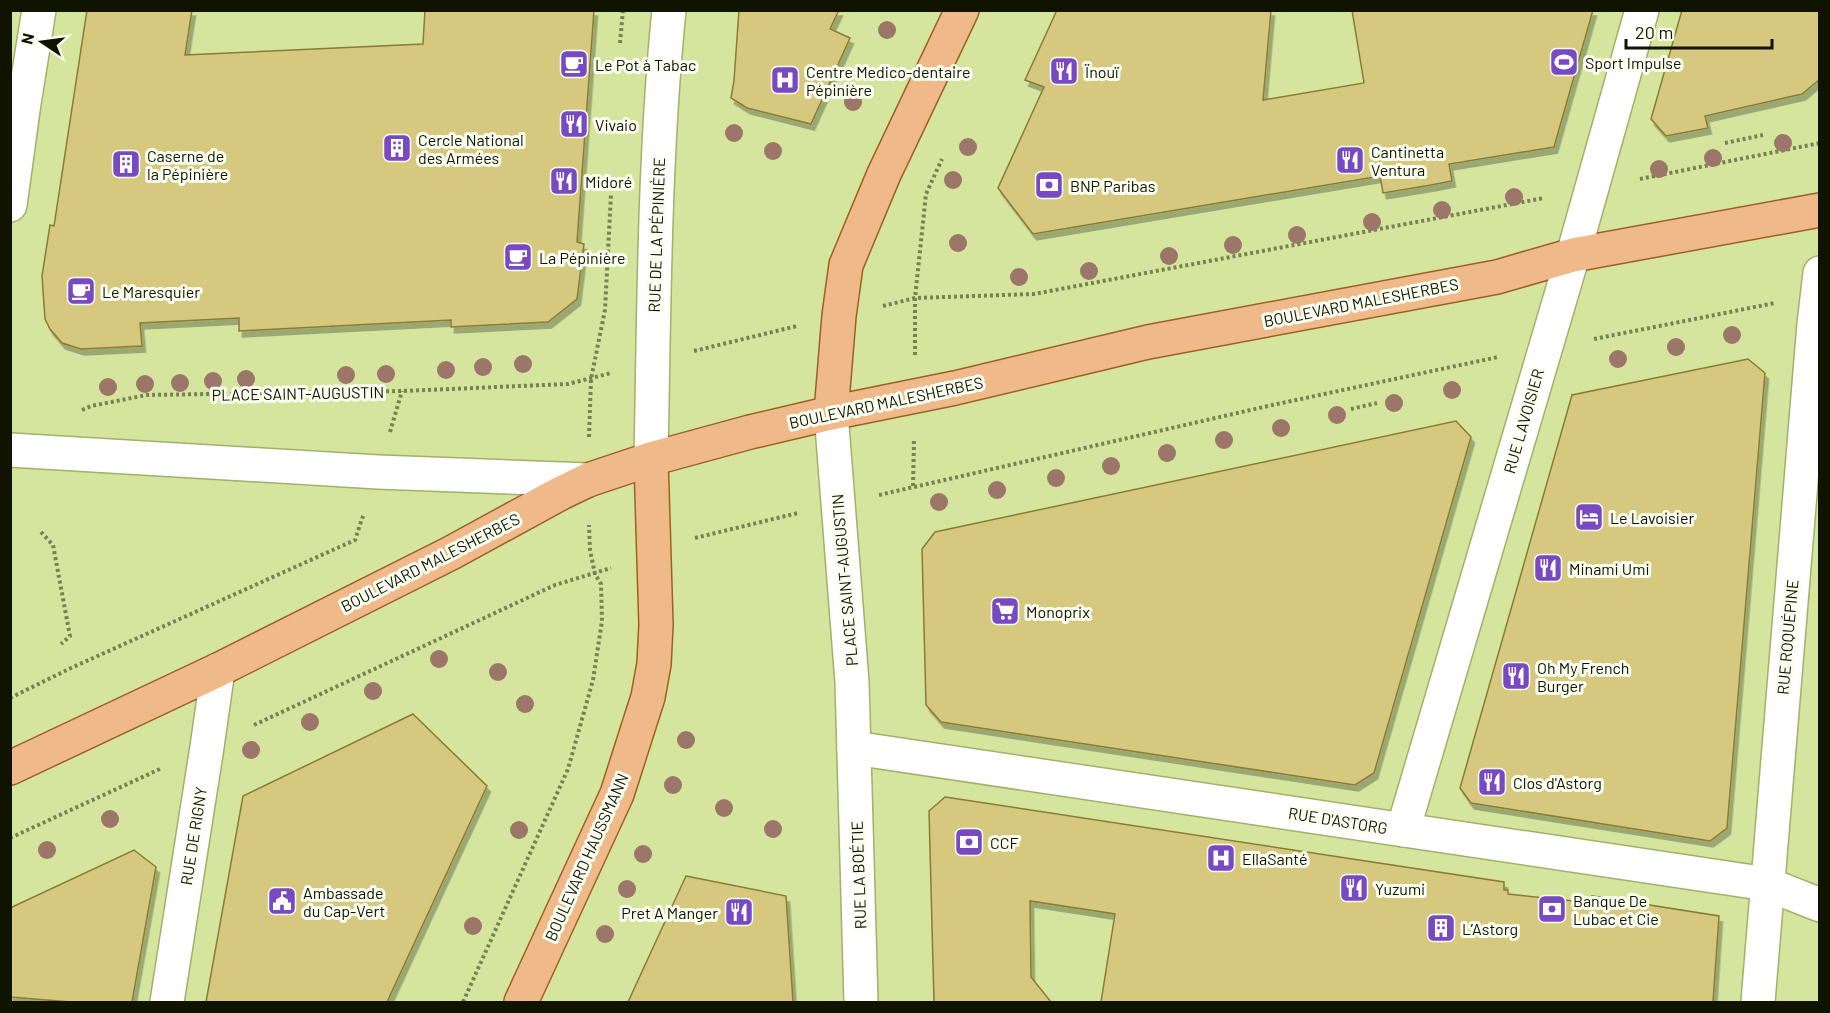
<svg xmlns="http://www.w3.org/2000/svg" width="1830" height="1013" viewBox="0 0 1830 1013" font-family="Barlow,sans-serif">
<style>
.building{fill:#d7c87f;stroke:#8a7c33;stroke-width:1.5;filter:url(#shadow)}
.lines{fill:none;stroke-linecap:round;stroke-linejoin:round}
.street-casing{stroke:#a1b06a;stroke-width:36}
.secondary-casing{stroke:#a1b06a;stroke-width:36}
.primary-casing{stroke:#9b6127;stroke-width:36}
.path{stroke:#778253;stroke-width:4;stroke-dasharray:3 3;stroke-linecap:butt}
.street{stroke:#fff;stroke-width:33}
.secondary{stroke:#fff;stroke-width:33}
.primary{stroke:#f0b98a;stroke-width:33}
.tree{fill:#9b7669}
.labels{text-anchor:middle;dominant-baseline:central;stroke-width:6;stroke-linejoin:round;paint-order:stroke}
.poi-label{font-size:16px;fill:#0f1300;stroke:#fbfff1;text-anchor:start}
.street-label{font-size:16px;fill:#0f1300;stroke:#fbfff1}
</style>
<defs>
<filter id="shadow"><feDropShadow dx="3.5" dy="6" stdDeviation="0" flood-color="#0004"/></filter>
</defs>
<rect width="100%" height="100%" fill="#d5e59d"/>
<g class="building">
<path d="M87,10H192L185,55L423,44L425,10H594L577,242L584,244L577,299L548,322L451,327V320L239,331V318L140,323L142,346L81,349L62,343L50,329L45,319L42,276L50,225L54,226Z"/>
<path d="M739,10H839L830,29L850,38L811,124L747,108L731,98L734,81Z"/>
<path d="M1057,10H1271L1263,100L1364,83L1352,10H1593L1554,147L1449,164L1452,181L1431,185L1383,193L1380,176L1033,234L998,188L1044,87L1025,80Z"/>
<path d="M1682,10H1820V79L1802,94L1705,116L1708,128L1666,136L1651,119Z"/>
<path d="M1748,359L1765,373L1727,828L1710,841L1471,803L1460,788L1572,395Z"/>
<path d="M1456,421L1471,437L1374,773L1355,785L941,722L926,705L922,549L935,532Z"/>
<path d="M413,714L487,786L387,1002H206L243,796Z"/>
<path d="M945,797L1504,882V890H1508V894L1592,903V896L1719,916L1713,1002H1101L1115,914L1030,901L1031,977L1051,1002H934L929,811Z"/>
<path d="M134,850L156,867L132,1002H71L10,997V908Z"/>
<path d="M686,876L786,896L793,1002H628Z"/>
</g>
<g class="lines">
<g class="street-casing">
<g id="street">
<path d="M10,205L24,103L39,10"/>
<path d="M10,450L378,472L588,480"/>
<path d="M854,748L1767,884L1820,905"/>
<path d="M1403,830L1573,255L1642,10"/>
<path d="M167,1002L207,747L218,670"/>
<path d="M1758,1002L1814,324L1820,273"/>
</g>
</g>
<g class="secondary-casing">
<g id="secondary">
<path d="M831,413L852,682L861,1002"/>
<path d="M651,459C654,309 654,159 669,10"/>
</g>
</g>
<g class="primary-casing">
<g id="primary">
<path d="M831,413L839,316L846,265L884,174L962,10"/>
<path d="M10,768L218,670L451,553L561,493L588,480L651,459L750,432L831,413L955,388L1148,342L1497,277L1573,255L1820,210"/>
<path d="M521,1002L617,794L648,697L654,664L656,625L651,459"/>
</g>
</g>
<g class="path">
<path d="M620,43L623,10"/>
<path d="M1725,143L1763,135"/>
<path d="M1640,179L1820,143"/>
<path d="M883,306L915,298L1034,294L1544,198"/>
<path d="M1594,339L1775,303"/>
<path d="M694,351L797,326"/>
<path d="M915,355V298L926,194L942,159"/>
<path d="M1351,409L1377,403"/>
<path d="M82,410L91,406L147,395L402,391L568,384L611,373"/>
<path d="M390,432L402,391"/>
<path d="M589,437L591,379L605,310L611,194"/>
<path d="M913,486L914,440"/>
<path d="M879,495L1268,406L1498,357"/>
<path d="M41,532L53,545L70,636L61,644"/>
<path d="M695,538L798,513"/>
<path d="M10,698L71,668L355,540L364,513"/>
<path d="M254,725L555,585L611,568"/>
<path d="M10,838L160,769"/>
<path d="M463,1002L568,769L593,680L602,621L601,584L595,574L590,550L589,525"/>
</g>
<use href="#street" class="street"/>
<use href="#secondary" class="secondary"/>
<use href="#primary" class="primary"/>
</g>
<g class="tree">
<circle cx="887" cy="30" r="9"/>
<circle cx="853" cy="102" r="9"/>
<circle cx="734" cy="133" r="9"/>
<circle cx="1783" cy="143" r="9"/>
<circle cx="968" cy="147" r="9"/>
<circle cx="773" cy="151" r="9"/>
<circle cx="1713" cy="158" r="9"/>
<circle cx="1659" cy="169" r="9"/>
<circle cx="953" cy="180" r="9"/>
<circle cx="1514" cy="197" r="9"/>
<circle cx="1442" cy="210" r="9"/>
<circle cx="1372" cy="222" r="9"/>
<circle cx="1297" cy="235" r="9"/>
<circle cx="958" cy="243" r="9"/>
<circle cx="1233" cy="245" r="9"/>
<circle cx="1169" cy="256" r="9"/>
<circle cx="1089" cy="271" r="9"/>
<circle cx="1019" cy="277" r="9"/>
<circle cx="1732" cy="335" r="9"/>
<circle cx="1676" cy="347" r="9"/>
<circle cx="1618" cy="359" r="9"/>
<circle cx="523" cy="364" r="9"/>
<circle cx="483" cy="367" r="9"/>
<circle cx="446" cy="370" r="9"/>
<circle cx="386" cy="374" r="9"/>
<circle cx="346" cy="375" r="9"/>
<circle cx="246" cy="379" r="9"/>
<circle cx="213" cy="381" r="9"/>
<circle cx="180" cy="383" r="9"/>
<circle cx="145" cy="384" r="9"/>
<circle cx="108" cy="387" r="9"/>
<circle cx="1452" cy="390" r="9"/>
<circle cx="1394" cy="403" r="9"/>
<circle cx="1337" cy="415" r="9"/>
<circle cx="1281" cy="428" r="9"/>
<circle cx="1224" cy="440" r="9"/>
<circle cx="1167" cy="453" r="9"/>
<circle cx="1111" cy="466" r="9"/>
<circle cx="1056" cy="478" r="9"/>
<circle cx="997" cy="490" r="9"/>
<circle cx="939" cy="502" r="9"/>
<circle cx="439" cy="659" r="9"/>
<circle cx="498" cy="672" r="9"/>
<circle cx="373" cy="691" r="9"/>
<circle cx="525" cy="704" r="9"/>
<circle cx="310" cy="722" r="9"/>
<circle cx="686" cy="740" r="9"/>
<circle cx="251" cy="750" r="9"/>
<circle cx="673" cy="785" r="9"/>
<circle cx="724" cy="808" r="9"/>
<circle cx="110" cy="819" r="9"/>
<circle cx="773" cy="829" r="9"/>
<circle cx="519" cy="830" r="9"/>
<circle cx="47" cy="850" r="9"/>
<circle cx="643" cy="854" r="9"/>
<circle cx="627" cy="889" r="9"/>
<circle cx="473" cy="926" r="9"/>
<circle cx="605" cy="934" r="9"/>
</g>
<defs>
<g id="stadium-square" transform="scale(1.5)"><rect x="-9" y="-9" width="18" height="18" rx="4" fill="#7949c1" stroke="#fbfff1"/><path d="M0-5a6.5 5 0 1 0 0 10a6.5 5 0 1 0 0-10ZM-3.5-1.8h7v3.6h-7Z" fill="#fff"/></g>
<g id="cafe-square" transform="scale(1.5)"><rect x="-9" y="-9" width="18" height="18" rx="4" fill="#7949c1" stroke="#fbfff1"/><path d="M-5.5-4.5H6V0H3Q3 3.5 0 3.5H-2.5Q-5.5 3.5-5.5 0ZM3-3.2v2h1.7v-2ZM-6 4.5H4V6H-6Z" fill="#fff"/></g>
<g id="restaurant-square" transform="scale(1.5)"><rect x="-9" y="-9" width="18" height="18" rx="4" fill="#7949c1" stroke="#fbfff1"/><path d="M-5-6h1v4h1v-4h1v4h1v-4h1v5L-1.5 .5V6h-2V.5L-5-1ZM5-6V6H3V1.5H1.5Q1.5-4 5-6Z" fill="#fff"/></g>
<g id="hospital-square" transform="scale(1.5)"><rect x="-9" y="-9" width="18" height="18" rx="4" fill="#7949c1" stroke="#fbfff1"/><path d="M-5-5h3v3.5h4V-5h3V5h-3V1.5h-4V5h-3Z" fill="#fff"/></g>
<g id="building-square" transform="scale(1.5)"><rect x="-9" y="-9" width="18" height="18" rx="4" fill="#7949c1" stroke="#fbfff1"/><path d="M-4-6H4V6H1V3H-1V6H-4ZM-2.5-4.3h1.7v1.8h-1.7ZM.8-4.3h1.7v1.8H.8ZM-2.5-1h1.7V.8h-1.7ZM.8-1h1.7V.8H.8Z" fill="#fff"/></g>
<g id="bank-square" transform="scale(1.5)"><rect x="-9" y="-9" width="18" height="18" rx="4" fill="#7949c1" stroke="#fbfff1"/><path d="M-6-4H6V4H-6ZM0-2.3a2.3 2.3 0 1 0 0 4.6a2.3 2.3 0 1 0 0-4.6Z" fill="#fff"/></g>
<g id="hotel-square" transform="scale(1.5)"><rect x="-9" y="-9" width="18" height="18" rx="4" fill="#7949c1" stroke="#fbfff1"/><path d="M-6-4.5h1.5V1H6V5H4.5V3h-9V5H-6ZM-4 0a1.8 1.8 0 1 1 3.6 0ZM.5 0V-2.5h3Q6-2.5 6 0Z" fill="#fff"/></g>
<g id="supermarket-square" transform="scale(1.5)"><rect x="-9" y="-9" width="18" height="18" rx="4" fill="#7949c1" stroke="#fbfff1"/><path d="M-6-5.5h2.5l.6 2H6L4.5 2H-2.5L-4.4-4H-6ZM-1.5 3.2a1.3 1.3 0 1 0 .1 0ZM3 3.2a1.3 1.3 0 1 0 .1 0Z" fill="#fff"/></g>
<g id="civic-square" transform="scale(1.5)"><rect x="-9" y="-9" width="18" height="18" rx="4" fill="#7949c1" stroke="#fbfff1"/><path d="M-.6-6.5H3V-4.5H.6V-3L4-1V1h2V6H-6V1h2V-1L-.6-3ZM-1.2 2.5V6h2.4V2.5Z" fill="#fff"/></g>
</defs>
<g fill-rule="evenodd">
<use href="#stadium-square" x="1564" y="62"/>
<use href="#cafe-square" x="574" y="64"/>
<use href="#restaurant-square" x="1064" y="71"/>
<use href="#hospital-square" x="785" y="80"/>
<use href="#restaurant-square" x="574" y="124"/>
<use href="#building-square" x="397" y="148"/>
<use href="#restaurant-square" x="1350" y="160"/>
<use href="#building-square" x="126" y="164"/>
<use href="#restaurant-square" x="564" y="181"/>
<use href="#bank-square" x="1049" y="185"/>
<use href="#cafe-square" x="518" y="257"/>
<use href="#cafe-square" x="81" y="291"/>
<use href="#hotel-square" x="1589" y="517"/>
<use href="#restaurant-square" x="1548" y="568"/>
<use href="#supermarket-square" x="1005" y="611"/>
<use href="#restaurant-square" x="1516" y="676"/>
<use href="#restaurant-square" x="1492" y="782"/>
<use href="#bank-square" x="969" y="842"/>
<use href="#hospital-square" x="1221" y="858"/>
<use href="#restaurant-square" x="1354" y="888"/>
<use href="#civic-square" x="282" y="901"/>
<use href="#bank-square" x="1552" y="909"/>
<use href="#restaurant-square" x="739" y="912"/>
<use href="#building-square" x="1441" y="928"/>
</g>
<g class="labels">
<g class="poi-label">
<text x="1585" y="62">Sport Impulse</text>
<text x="595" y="64">Le Pot à Tabac</text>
<text x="806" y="71">Centre Medico-dentaire<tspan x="806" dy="18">Pépinière</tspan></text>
<text x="1085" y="71">Ïnouï</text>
<text x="595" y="124">Vivaio</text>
<text x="418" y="139">Cercle National<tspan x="418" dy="18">des Armées</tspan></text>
<text x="1371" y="151">Cantinetta<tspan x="1371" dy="18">Ventura</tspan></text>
<text x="147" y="155">Caserne de<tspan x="147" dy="18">la Pépinière</tspan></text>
<text x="585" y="181">Midoré</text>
<text x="1070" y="185">BNP Paribas</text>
<text x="539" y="257">La Pépinière</text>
<text x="102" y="291">Le Maresquier</text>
<text x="1610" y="517">Le Lavoisier</text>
<text x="1569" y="568">Minami Umi</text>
<text x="1026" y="611">Monoprix</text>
<text x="1537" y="667">Oh My French<tspan x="1537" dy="18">Burger</tspan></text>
<text x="1513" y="782">Clos d'Astorg</text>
<text x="990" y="842">CCF</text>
<text x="1242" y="858">EllaSanté</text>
<text x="1375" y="888">Yuzumi</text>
<text x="303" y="892">Ambassade<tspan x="303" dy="18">du Cap-Vert</tspan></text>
<text x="1573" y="900">Banque De<tspan x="1573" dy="18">Lubac et Cie</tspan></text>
<text x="718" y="912" text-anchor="end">Pret A Manger</text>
<text x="1462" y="928">L’Astorg</text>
</g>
<g class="street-label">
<text transform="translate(656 235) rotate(-88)">RUE DE LA PÉPINIÈRE</text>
<text transform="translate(1361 302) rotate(-11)">BOULEVARD MALESHERBES</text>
<text transform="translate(298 393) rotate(-1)">PLACE SAINT-AUGUSTIN</text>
<text transform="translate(886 402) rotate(-12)">BOULEVARD MALESHERBES</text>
<text transform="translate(1523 421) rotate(-74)">RUE LAVOISIER</text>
<text transform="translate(430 562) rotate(-27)">BOULEVARD MALESHERBES</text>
<text transform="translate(844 580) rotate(-95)">PLACE SAINT-AUGUSTIN</text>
<text transform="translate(1787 637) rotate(-85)">RUE ROQUÉPINE</text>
<text transform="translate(1338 820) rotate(9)">RUE D'ASTORG</text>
<text transform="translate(193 836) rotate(-81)">RUE DE RIGNY</text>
<text transform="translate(586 857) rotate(-66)">BOULEVARD HAUSSMANN</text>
<text transform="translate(858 875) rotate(-92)">RUE LA BOÉTIE</text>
</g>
</g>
<rect width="1830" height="1013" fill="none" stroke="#0f1300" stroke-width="24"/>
<g transform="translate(42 42) rotate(283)" stroke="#fbfff1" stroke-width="4.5" paint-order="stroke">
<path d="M0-4.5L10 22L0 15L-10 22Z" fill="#0f1300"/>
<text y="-9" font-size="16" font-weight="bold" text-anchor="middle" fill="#0f1300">N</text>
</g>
<path d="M1626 39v9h146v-9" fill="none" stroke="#0f1300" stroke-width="3"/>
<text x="1635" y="39" font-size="18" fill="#0f1300" stroke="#fbfff1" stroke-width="4.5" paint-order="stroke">20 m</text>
</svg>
